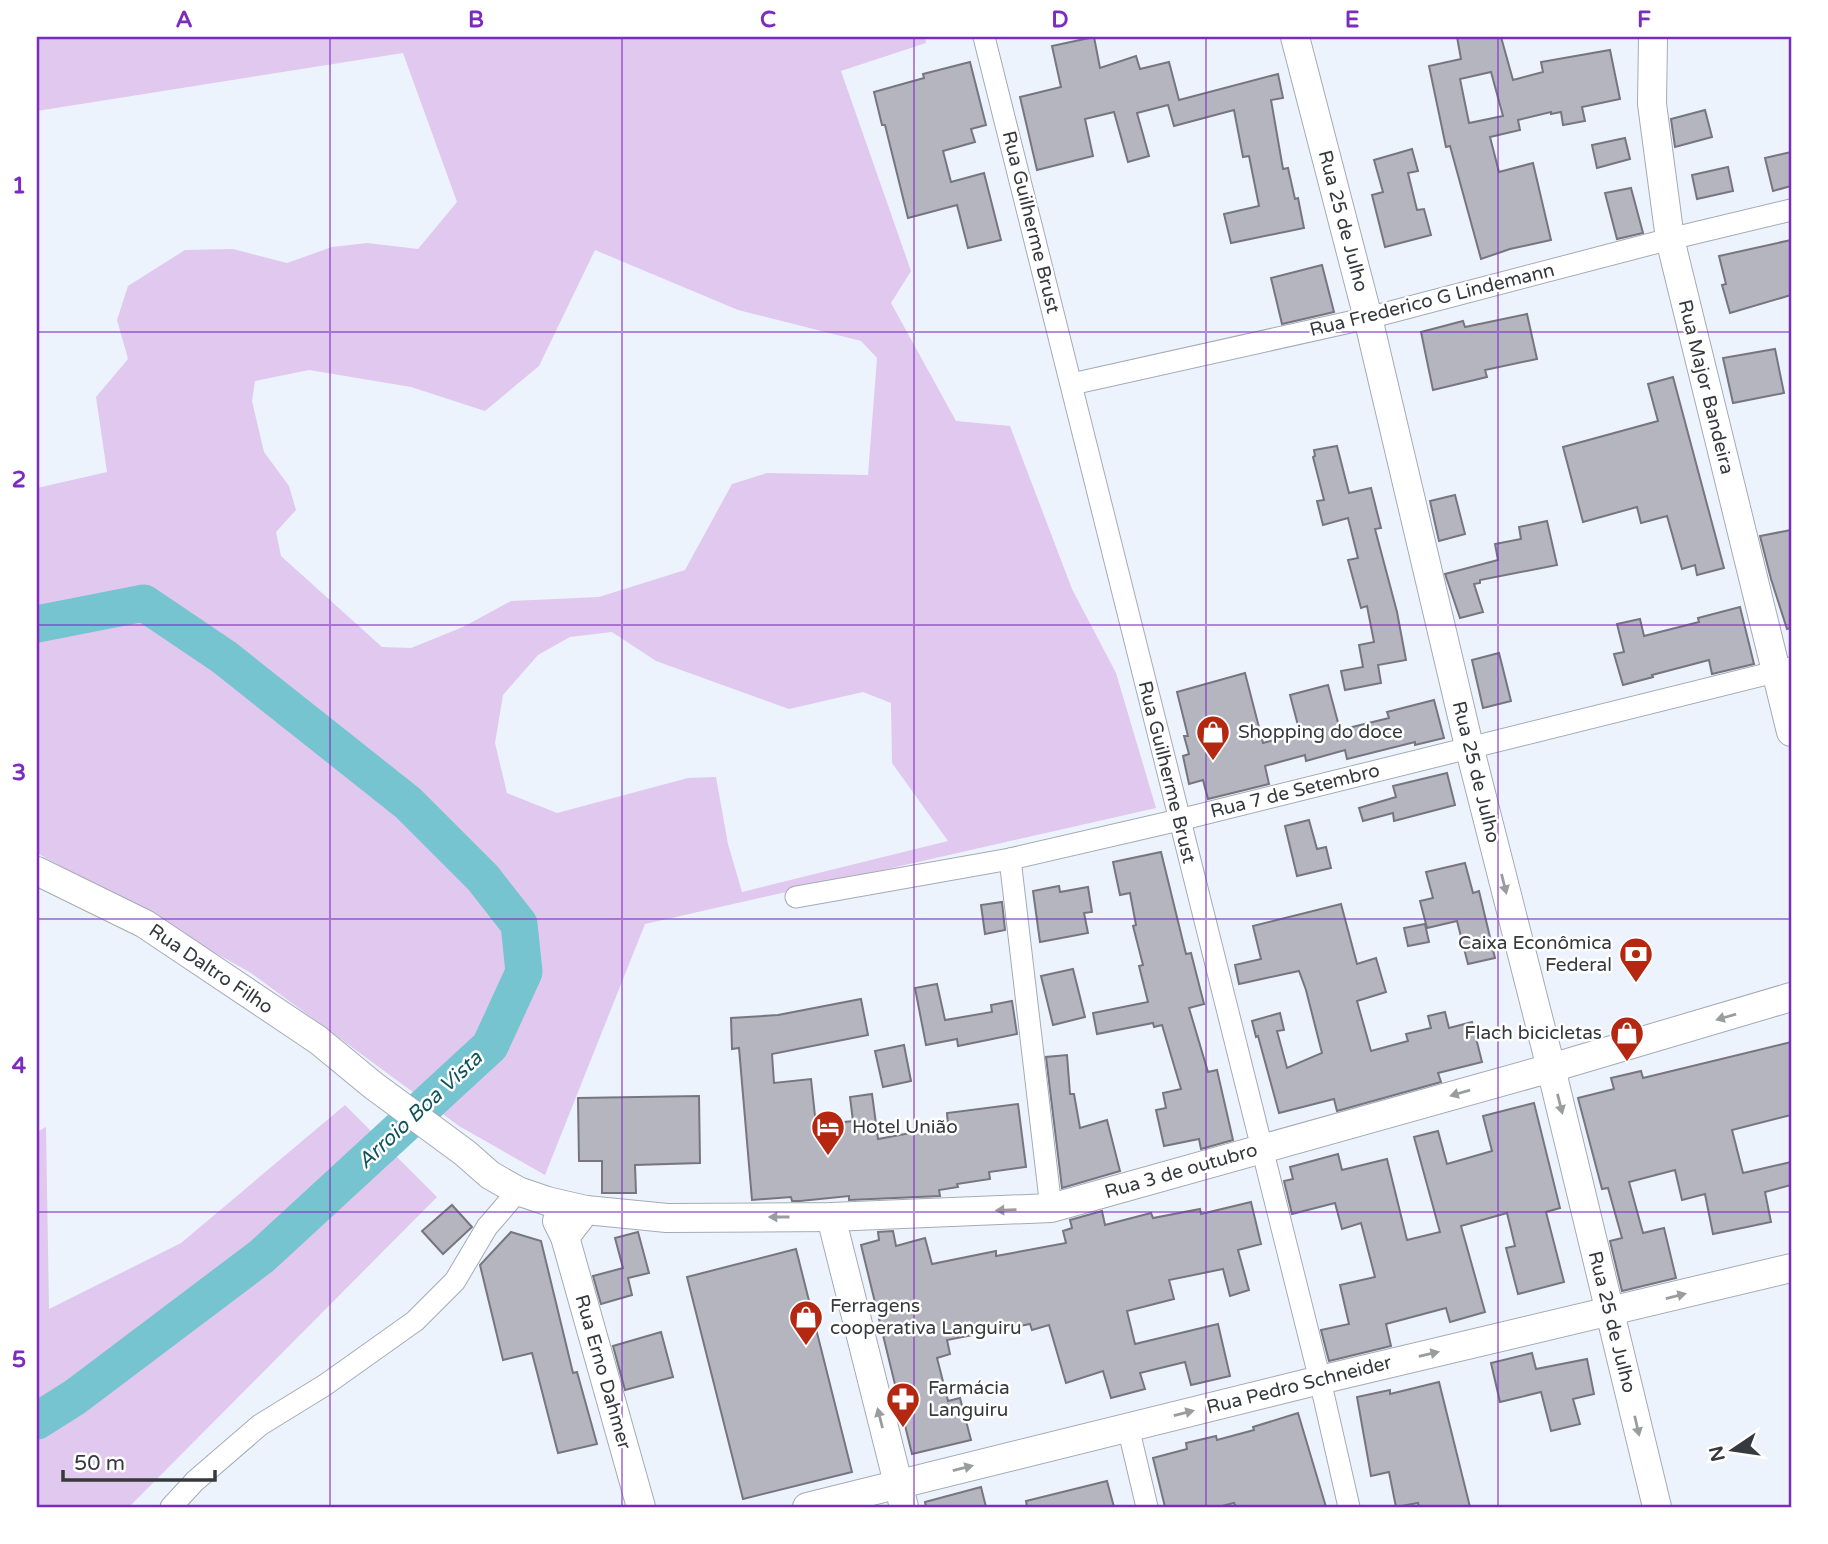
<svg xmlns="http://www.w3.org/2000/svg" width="1828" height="1544" viewBox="0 0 1828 1544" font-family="'Varela Round',sans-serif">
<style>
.green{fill:#e1c8ef;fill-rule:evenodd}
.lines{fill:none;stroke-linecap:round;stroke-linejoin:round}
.river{stroke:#76c4d0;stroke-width:37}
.building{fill:#b5b5c0;stroke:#767580;stroke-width:2;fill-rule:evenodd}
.minor-casing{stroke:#a5abb5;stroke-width:23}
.secondary-casing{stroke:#a5abb5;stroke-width:30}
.minor{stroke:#fff;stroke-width:21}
.secondary{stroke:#fff;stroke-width:28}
.oneway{fill:#9a9c9e}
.grid{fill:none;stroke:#7b2cbf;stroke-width:2;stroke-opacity:0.55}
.labels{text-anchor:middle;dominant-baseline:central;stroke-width:5;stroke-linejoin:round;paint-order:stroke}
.street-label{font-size:19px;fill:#36393d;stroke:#fff}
.poi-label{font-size:19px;fill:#36393d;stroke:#fff;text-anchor:start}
.water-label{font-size:21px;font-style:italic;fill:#0f545d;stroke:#fff}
.neatline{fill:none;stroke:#7b2cbf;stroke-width:2.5}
.grid-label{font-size:23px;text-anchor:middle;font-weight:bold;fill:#7b2cbf}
</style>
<rect width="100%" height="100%" fill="#ecf3fd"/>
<g class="green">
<path d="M37,37H925L926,43L841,71L911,271L891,303L956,421L1010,426L1072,589L1116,673L1156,808L645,924L545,1175L459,1126L251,973L37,853V488L107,472L96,397L128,359L117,320L128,286L185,250L233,249L287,263L332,247L367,243L418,249L457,202L403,53L37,111ZM595,250L738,310L861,341L877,358L868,475L767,473L732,484L685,570L599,597L511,601L463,627L411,648L382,647L281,556L276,532L296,510L289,486L264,452L252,401L255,381L309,370L411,387L485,411L539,366ZM612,632L656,661L789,709L863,692L891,703L892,763L948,841L742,892L728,844L716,777L688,778L557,813L507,793L495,743L503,695L538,655L570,637Z"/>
<path d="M345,1105L437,1197L129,1507H37V1132L46,1127L49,1309L181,1243Z"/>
</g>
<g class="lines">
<path class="river" d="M37,624L144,603L224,657L408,803L483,878L519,924L524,972L490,1046L262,1256L75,1397L37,1421"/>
</g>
<g class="building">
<path d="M1094,37L1100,68L1136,56L1140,69L1169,62L1179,100L1278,74L1283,98L1271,100L1283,169L1288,168L1295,199L1298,198L1304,228L1231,243L1224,214L1259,206L1249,156L1243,157L1234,110L1174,126L1168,105L1137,113L1149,156L1128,162L1114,112L1085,119L1093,156L1037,170L1020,97L1061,87L1052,46Z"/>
<path d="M1457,37H1501L1513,80L1543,72L1541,62L1610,50L1620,99L1582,107L1585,121L1563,125L1561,112L1551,114V112L1518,120L1520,130L1490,137L1499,172L1533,163L1551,240L1510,249L1481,259L1450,146L1446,147L1429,66L1461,59ZM1491,72L1503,116L1469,123L1460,79Z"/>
<path d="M970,62L986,125L971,129L975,142L943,151L951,182L984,173L1001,240L968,248L957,205L908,218L885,125H882L874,92L924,78L923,74Z"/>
<path d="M1705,110L1712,137L1675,147L1671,119Z"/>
<path d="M1625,138L1630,159L1597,168L1592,145Z"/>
<path d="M1412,149L1418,171L1408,173L1417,210L1424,209L1431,235L1385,247L1372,195L1383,192L1374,160Z"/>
<path d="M1791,152V186L1773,191L1765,158Z"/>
<path d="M1728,167L1733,191L1697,199L1692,175Z"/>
<path d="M1631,188L1643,233L1617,239L1605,193Z"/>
<path d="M1791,240V295L1730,313L1722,285L1726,284L1719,256Z"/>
<path d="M1322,265L1334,312L1282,324L1271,278Z"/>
<path d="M1527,314L1537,359L1485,370L1487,377L1433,390L1421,332L1463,321L1465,327Z"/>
<path d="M1775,349L1784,393L1733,403L1723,358Z"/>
<path d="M1673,377L1724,568L1697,575L1695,565L1682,569L1667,516L1641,523L1637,507L1583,522L1563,447L1658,421L1648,384Z"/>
<path d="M1337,446L1349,493L1371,488L1381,528L1375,529L1397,612L1406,660L1378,665L1381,683L1345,690L1341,671L1363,667L1359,645L1374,642L1367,606L1361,608L1348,560L1358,558L1348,518L1323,525L1317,501L1324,500L1313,457L1315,456L1314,450Z"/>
<path d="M1455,495L1465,534L1439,541L1430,501Z"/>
<path d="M1547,521L1557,565L1480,580V583L1474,584L1483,612L1460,618L1445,574L1498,560L1495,544L1521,539L1519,527Z"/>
<path d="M1791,530V628L1787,629L1771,579L1760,536Z"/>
<path d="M1740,607L1754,664L1712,674L1709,660L1652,675L1653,677L1623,685L1614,654L1624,652L1617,624L1640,619L1644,636L1699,622L1698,618Z"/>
<path d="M1499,653L1511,701L1483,708L1472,660Z"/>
<path d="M1245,673L1263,743L1300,733L1290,695L1328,685L1340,730L1389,718L1387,712L1434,700L1444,738L1415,745V742L1347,759L1345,750L1306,761L1305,755L1265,766L1269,784L1208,799L1203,780L1189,784L1183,756L1189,754L1184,736H1188L1177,692Z"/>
<path d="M1447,773L1455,805L1394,821L1393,813L1363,821L1359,808L1396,797L1393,786Z"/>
<path d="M1309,820L1317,849L1326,847L1331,868L1297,876L1285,826Z"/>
<path d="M1161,852L1186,954L1191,953L1204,1004L1189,1008L1208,1072L1217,1070L1233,1140L1201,1149L1199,1139L1164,1146L1156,1110L1166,1108L1163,1093L1181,1089L1162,1025L1154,1027L1153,1023L1097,1034L1093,1013L1148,1002L1139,966L1143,965L1133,926L1136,925L1130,893L1120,895L1113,862Z"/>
<path d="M1465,863L1473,893L1479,891L1495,958L1468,964L1457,921L1427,928L1420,901L1433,898L1426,872Z"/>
<path d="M1059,886L1060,892L1088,887L1092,912L1084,913L1088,933L1040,942L1033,891Z"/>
<path d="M1002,902L1005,930L985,934L981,905Z"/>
<path d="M1341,904L1357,964L1376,958L1386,992L1357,1001L1371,1051L1408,1041L1406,1034L1431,1028L1428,1016L1445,1012L1449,1028L1472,1022L1482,1062L1438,1073L1441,1082L1337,1111L1334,1099L1279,1113L1258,1036L1256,1037L1252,1021L1280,1013L1284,1030L1277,1031L1287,1068L1322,1053L1306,990L1299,971L1239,984L1235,965L1261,959L1253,926Z"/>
<path d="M1425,924L1429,942L1408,946L1404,928Z"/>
<path d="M1073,969L1085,1017L1053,1025L1041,976Z"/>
<path d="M937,984L945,1020L992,1012L991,1005L1012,1001L1017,1034L958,1046L957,1039L926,1045L915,988Z"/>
<path d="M861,999L868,1035L772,1054L774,1083L811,1079L816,1125L853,1121L850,1097L872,1094L878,1139L948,1126L947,1113L1018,1104L1026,1167L989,1172L990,1179L957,1184L958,1187L939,1190L940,1196L849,1200V1196L800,1201H792L791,1197L752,1200L739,1048L732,1049L731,1018L778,1015Z"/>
<path d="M1791,1042V1115L1732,1130L1743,1173L1791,1162V1185L1765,1192L1771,1222L1713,1234L1705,1194L1682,1200L1675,1170L1629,1182L1643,1233L1664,1228L1676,1278L1622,1291L1610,1241L1622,1238L1608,1188L1602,1189L1578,1098L1614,1089L1611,1078L1641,1071L1643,1078Z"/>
<path d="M904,1045L911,1081L883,1087L875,1051Z"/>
<path d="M1067,1055L1070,1094H1074L1080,1128L1107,1120L1120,1171L1062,1188L1046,1057Z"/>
<path d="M699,1096L700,1163L635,1165L636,1193H602V1161H579L578,1098Z"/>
<path d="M1534,1103L1560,1208L1546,1212L1564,1282L1518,1294L1506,1248L1515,1246L1507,1213L1461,1226L1485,1312L1450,1322L1446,1308L1386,1324L1391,1346L1329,1361L1321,1330L1349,1324L1340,1285L1375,1277L1361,1223L1342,1229L1335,1203L1292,1214L1284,1181L1293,1179L1290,1167L1338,1154L1342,1170L1387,1159L1407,1240L1440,1232L1414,1137L1438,1131L1447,1164L1492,1151L1483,1116Z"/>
<path d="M1251,1202L1261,1244L1238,1250L1249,1290L1230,1296L1223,1269L1169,1280L1174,1299L1127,1311L1135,1344L1218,1324L1230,1376L1191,1385L1185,1362L1140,1373L1145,1389L1111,1398L1103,1371L1066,1383L1049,1325L1032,1330L1030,1324L947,1340L950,1354L937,1358L948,1401L960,1398L971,1440L912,1454L861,1245L879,1240L878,1232L893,1231L896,1246L925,1238L932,1264L996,1251V1256L1066,1243L1063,1231L1072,1228L1070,1220L1102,1211L1105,1225L1151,1213L1153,1218L1200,1209L1201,1214Z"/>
<path d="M452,1205L472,1227L443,1254L422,1231Z"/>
<path d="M511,1232L541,1241L573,1373L577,1372L597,1444L558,1453L532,1353L503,1360L480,1265Z"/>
<path d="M638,1232L649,1273L628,1278L632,1295L601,1304L593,1276L623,1268L615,1238Z"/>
<path d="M796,1249L852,1472L743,1499L687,1277Z"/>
<path d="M661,1332L673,1377L625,1390L613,1346Z"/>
<path d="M1532,1353L1536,1369L1587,1359L1594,1394L1573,1399L1580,1424L1551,1431L1541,1392L1500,1402L1491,1363Z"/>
<path d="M1439,1382L1470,1507H1419L1418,1503L1396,1507L1389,1472L1371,1476L1357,1397L1390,1390V1394Z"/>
<path d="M1298,1413L1326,1507H1236L1234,1503L1218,1507H1165L1153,1458L1187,1449L1186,1443L1216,1436L1217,1440L1254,1430L1253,1427Z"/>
<path d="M1107,1481L1114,1507H1027L1026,1501Z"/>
<path d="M981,1487L986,1507H926L925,1502Z"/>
</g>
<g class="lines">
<g class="minor-casing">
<g id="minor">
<path d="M984,37L1320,1380L1349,1507"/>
<path d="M1072,384L1368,318L1670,239L1791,210"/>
<path d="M1010,859L1051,1208"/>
<path d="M796,897L1010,859L1179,820L1791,668"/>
<path d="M1128,1427L1147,1507"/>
<path d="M171,1507L195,1481L260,1425L325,1385L415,1321L455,1281L487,1227L518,1191"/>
</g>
</g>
<g class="secondary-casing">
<g id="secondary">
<path d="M1295,37L1368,318L1469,746L1551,1068L1657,1507"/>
<path d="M1653,37L1652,104L1670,239L1791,732"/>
<path d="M37,871L145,924L318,1040L374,1086L465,1153L490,1175L518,1191L547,1201L586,1210"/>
<path d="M831,1217L904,1507"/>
<path d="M557,1221L565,1237L641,1507"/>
<path d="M565,1237L586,1210L667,1218L831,1217L1051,1208L1551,1068L1791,997"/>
<path d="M807,1507L1320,1380L1791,1268"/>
</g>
</g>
<use href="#minor" class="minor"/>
<use href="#secondary" class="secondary"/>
</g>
<defs><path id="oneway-solid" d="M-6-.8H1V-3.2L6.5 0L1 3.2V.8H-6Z" transform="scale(1.75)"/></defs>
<g class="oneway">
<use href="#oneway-solid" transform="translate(1504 884) rotate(76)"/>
<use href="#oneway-solid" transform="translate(1726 1017) rotate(164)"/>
<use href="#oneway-solid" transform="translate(1460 1093) rotate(164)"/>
<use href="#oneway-solid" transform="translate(1560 1104) rotate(76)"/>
<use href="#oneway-solid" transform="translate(1006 1210) rotate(178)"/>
<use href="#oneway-solid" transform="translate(779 1217) rotate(180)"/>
<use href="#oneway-solid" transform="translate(1676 1296) rotate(-14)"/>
<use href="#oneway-solid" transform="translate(1429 1354) rotate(-13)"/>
<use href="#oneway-solid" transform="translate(1184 1413) rotate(-14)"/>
<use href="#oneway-solid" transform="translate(880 1418) rotate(-104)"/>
<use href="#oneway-solid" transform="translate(1637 1426) rotate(77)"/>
<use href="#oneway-solid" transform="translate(963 1468) rotate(-14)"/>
</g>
<path class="grid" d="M330,37V1507M622,37V1507M914,37V1507M1206,37V1507M1498,37V1507M37,332H1791M37,625H1791M37,919H1791M37,1212H1791"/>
<defs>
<g id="shop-pin" transform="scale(1.75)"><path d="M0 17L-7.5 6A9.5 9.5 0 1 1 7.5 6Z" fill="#b42711" stroke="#fff"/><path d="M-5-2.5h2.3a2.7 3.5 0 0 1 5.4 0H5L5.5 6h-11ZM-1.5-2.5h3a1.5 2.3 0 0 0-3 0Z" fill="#fff"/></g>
<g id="bank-pin" transform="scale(1.75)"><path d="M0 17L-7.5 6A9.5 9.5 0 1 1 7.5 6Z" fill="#b42711" stroke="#fff"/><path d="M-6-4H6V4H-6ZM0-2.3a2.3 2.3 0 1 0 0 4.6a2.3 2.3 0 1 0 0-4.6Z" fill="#fff"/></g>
<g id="hotel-pin" transform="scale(1.75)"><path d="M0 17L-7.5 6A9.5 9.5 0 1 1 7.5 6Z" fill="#b42711" stroke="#fff"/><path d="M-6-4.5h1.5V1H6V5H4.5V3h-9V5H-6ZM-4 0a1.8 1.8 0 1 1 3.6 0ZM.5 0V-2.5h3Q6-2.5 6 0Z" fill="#fff"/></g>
<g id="pharmacy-pin" transform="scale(1.75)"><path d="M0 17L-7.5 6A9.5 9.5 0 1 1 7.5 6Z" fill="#b42711" stroke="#fff"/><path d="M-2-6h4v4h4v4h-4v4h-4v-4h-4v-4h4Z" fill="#fff"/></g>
</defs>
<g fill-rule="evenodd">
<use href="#shop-pin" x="1213" y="732"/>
<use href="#bank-pin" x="1636" y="954"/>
<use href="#shop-pin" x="1627" y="1033"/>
<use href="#hotel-pin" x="828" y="1127"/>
<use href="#shop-pin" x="806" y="1317"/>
<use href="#pharmacy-pin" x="903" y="1399"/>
</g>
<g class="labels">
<g class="street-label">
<text transform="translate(1343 221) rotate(75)">Rua 25 de Julho</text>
<text transform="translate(1031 222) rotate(76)">Rua Guilherme Brust</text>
<text transform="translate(1432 300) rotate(-14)">Rua Frederico G Lindemann</text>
<text transform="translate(1706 387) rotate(76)">Rua Major Bandeira</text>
<text transform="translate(1167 772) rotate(76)">Rua Guilherme Brust</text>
<text transform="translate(1476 772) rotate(76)">Rua 25 de Julho</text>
<text transform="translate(1295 791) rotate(-14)">Rua 7 de Setembro</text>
<text transform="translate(211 969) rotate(34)">Rua Daltro Filho</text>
<text transform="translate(1181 1171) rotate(-16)">Rua 3 de outubro</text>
<text transform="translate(1612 1322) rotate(76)">Rua 25 de Julho</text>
<text transform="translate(603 1372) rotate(74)">Rua Erno Dahmer</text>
<text transform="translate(1299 1385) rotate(-14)">Rua Pedro Schneider</text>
</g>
<g class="poi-label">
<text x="1238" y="732">Shopping do doce</text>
<text x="1612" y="943" text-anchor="end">Caixa Econômica<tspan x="1612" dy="22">Federal</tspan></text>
<text x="1602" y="1033" text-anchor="end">Flach bicicletas</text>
<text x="852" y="1127">Hotel União</text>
<text x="830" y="1306">Ferragens<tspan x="830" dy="22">cooperativa Languiru</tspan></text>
<text x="928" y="1388">Farmácia<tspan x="928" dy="22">Languiru</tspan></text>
</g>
<g class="water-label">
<text transform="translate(420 1110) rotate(-43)">Arroio Boa Vista</text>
</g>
</g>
<rect width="1828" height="1544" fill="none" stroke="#ffffff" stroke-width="77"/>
<g transform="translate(1733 1450) rotate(257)" stroke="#ffffff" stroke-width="5" paint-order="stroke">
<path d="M0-5L12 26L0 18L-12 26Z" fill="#36393d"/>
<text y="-10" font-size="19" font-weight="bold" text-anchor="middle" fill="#36393d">N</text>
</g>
<path d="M63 1470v10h152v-10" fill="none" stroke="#36393d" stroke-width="3.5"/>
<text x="74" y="1470" font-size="21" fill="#36393d" stroke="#ffffff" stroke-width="5" paint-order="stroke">50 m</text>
<rect x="38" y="38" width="1752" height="1468" class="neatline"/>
<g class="grid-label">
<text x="184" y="27">A</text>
<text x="476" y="27">B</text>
<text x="768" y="27">C</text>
<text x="1060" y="27">D</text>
<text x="1352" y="27">E</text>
<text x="1644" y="27">F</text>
<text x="19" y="193">1</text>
<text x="19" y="487">2</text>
<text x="19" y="780">3</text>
<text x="19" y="1073">4</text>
<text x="19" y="1367">5</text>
</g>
</svg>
